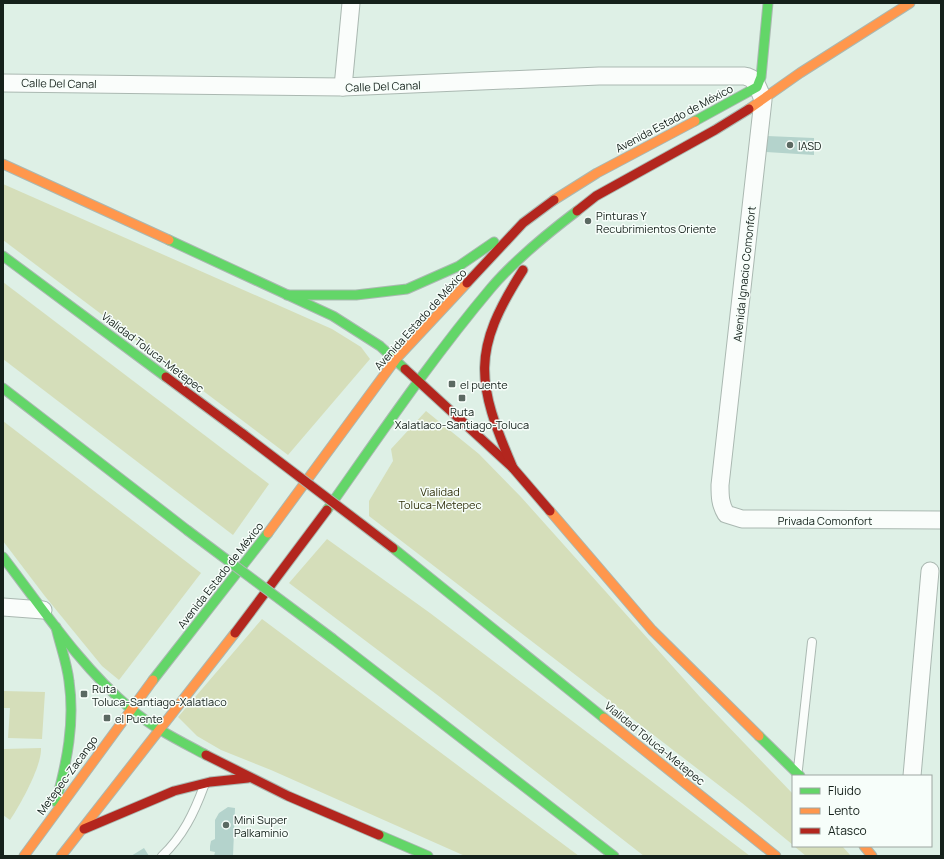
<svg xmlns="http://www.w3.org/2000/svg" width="944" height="859" viewBox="0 0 944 859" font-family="Manrope,sans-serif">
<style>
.green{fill:#d5deba}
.building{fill:#b4d3cc}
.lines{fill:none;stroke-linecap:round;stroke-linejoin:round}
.lane-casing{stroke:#aab8b1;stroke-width:10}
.street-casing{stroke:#aab8b1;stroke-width:19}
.fast-casing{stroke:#aab8b1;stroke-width:11}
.slow-casing{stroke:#aab8b1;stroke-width:11}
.jam-casing{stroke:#aab8b1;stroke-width:11}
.lane{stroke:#fafdfb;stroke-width:8}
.street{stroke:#fafdfb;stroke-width:17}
.fast{stroke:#63d668;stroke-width:9}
.slow{stroke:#ff974d;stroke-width:9}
.jam{stroke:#b3261e;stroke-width:9}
.fast-bridge-casing{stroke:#aab8b1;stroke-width:11;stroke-linecap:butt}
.jam-bridge-casing{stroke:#aab8b1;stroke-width:11;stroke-linecap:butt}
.fast-bridge{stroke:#63d668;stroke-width:9}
.jam-bridge{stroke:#b3261e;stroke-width:9}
.poi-dot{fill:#5b6962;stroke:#f7fefa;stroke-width:1.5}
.labels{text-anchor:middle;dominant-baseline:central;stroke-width:3;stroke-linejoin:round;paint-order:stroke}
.street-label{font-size:11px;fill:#15211b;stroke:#f7fefa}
.poi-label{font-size:11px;fill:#15211b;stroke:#f7fefa;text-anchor:start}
.park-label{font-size:11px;fill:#30300b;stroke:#f7fefa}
</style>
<rect width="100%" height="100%" fill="#def0e6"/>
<g class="green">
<path d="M3,184L332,329L361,347L370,359L288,455L3,240Z"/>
<path d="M3,282L269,484L233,535L3,359Z"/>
<path d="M426,411L479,454L521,497L700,697L793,794V845L742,803L369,516V501L393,461L391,449Z"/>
<path d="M3,421L201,573L119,680L102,666L44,595L3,541Z"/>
<path d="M327,539L430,613L750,856H644L440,697L289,583Z"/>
<path d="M262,619L579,856H465L271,770L221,750L197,736L178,717Z"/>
<path d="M3,691L45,692L42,739L8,738L10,708H3Z"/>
<path d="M41,748C42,766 20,805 10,820L3,815L4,749Z"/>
<path d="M794,846H842L851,856H806Z"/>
</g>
<g class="building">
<path d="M767,136L814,138V155L766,152Z"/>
<path d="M228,807L235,808L233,856H214L215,852L210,851V846L211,841L215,839V820L219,813Z"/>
<path d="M144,848L149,856H131Z"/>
</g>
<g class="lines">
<g class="lane-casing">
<g id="lane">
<path d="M798,769L812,642"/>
<path d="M162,856C183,836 194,813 204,786"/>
</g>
</g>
<g class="street-casing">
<g id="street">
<path d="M3,83L343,87L599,76H744C756,77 759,90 763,100L720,485C720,496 720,504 726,514L742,519L941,520"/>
<path d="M343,87L351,3"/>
<path d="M3,607L43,610"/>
<path d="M912,776L930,571"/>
</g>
</g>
<g class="fast-casing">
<g id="fast">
<path d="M695,121L757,87L761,77L768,3"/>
<path d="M169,240L333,316L380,346L405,369"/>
<path d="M3,256L166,377"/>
<path d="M287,295H356L407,289L459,266L494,242"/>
<path d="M3,388L187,530"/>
<path d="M327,510C380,435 432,358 491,288C515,260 548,233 577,211"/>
<path d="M393,548L604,718"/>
<path d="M3,557C43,609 80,666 131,709C153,728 180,741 206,755"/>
<path d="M56,627C60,645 67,663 69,681C75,722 67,762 56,802"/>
<path d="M333,639L614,856"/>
<path d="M153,680L268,533"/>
<path d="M759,736L800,776"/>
<path d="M379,835L428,856"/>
</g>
</g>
<g class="slow-casing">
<g id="slow">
<path d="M749,109L800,73L910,3"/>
<path d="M3,164L169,240"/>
<path d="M554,200L597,173L695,121"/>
<path d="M550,511L652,630L759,736"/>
<path d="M268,533L396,359L467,283"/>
<path d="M604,718L776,856"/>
<path d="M864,846L872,856"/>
<path d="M24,856L153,680"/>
<path d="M61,856L235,633"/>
</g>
</g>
<g class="jam-casing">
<g id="jam">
<path d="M577,211L596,196L715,130L749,109"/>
<path d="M467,283L523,223L554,200"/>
<path d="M405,369L513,468L550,511"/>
<path d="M166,377L243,434"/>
<path d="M513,468C476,382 471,351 523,270"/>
<path d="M235,633L327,510"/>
<path d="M206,755L288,796L379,835"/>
<path d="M84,829L174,791L210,782L248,778"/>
</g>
</g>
<use href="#lane" class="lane"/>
<use href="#street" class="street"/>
<use href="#fast" class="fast"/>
<use href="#slow" class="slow"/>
<use href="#jam" class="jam"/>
<g class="fast-bridge-casing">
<path id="fast-bridge" d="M187,530L333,639"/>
</g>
<g class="jam-bridge-casing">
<path id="jam-bridge" d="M243,434L393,548"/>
</g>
<use href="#fast-bridge" class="fast-bridge"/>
<use href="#jam-bridge" class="jam-bridge"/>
</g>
<g class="poi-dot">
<circle cx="790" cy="145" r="4"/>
<circle cx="588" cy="221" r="4"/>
<rect x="448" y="380" width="8" height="8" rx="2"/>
<rect x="458" y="394" width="8" height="8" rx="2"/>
<rect x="80" y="690" width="8" height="8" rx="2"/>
<rect x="103" y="714" width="8" height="8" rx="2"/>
<circle cx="226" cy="825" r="4"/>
</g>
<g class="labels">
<g class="street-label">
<text transform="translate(59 83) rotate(1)">Calle Del Canal</text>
<text transform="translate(383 86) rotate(-2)">Calle Del Canal</text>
<text transform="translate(674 118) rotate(-28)">Avenida Estado de México</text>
<text transform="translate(744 274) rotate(-84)">Avenida Ignacio Comonfort</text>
<text transform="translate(420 319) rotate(-48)">Avenida Estado de México</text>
<text transform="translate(153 352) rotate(37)">Vialidad Toluca-Metepec</text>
<text x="825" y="520">Privada Comonfort</text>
<text transform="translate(220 575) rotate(-52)">Avenida Estado de México</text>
<text transform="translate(655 743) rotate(39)">Vialidad Toluca-Metepec</text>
<text transform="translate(67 775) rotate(-54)">Metepec-Zacango</text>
</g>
<g class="poi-label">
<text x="798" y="145">IASD</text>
<text x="596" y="215">Pinturas Y<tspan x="596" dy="13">Recubrimientos Oriente</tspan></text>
<text x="460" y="384">el puente</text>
<text x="462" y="411" text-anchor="middle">Ruta<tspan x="462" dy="13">Xalatlaco-Santiago-Toluca</tspan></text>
<text x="92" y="688">Ruta<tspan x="92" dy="13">Toluca-Santiago-Xalatlaco</tspan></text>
<text x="115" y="718">el Puente</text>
<text x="234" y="819">Mini Super<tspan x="234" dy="13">Palkaminio</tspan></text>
</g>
<g class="park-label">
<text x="440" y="491">Vialidad<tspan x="440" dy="13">Toluca-Metepec</tspan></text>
</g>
</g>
<rect width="944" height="859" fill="none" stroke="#15211b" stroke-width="8"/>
<rect x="792" y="775" width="140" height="72" fill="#f7fefa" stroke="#9da6a1"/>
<rect x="800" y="788" width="20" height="6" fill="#63d668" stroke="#9da6a1"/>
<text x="828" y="795" font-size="12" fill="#15211b">Fluido</text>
<rect x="800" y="808" width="20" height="6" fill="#ff974d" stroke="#9da6a1"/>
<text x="828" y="815" font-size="12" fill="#15211b">Lento</text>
<rect x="800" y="828" width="20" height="6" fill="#b3261e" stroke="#9da6a1"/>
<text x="828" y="835" font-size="12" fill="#15211b">Atasco</text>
</svg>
